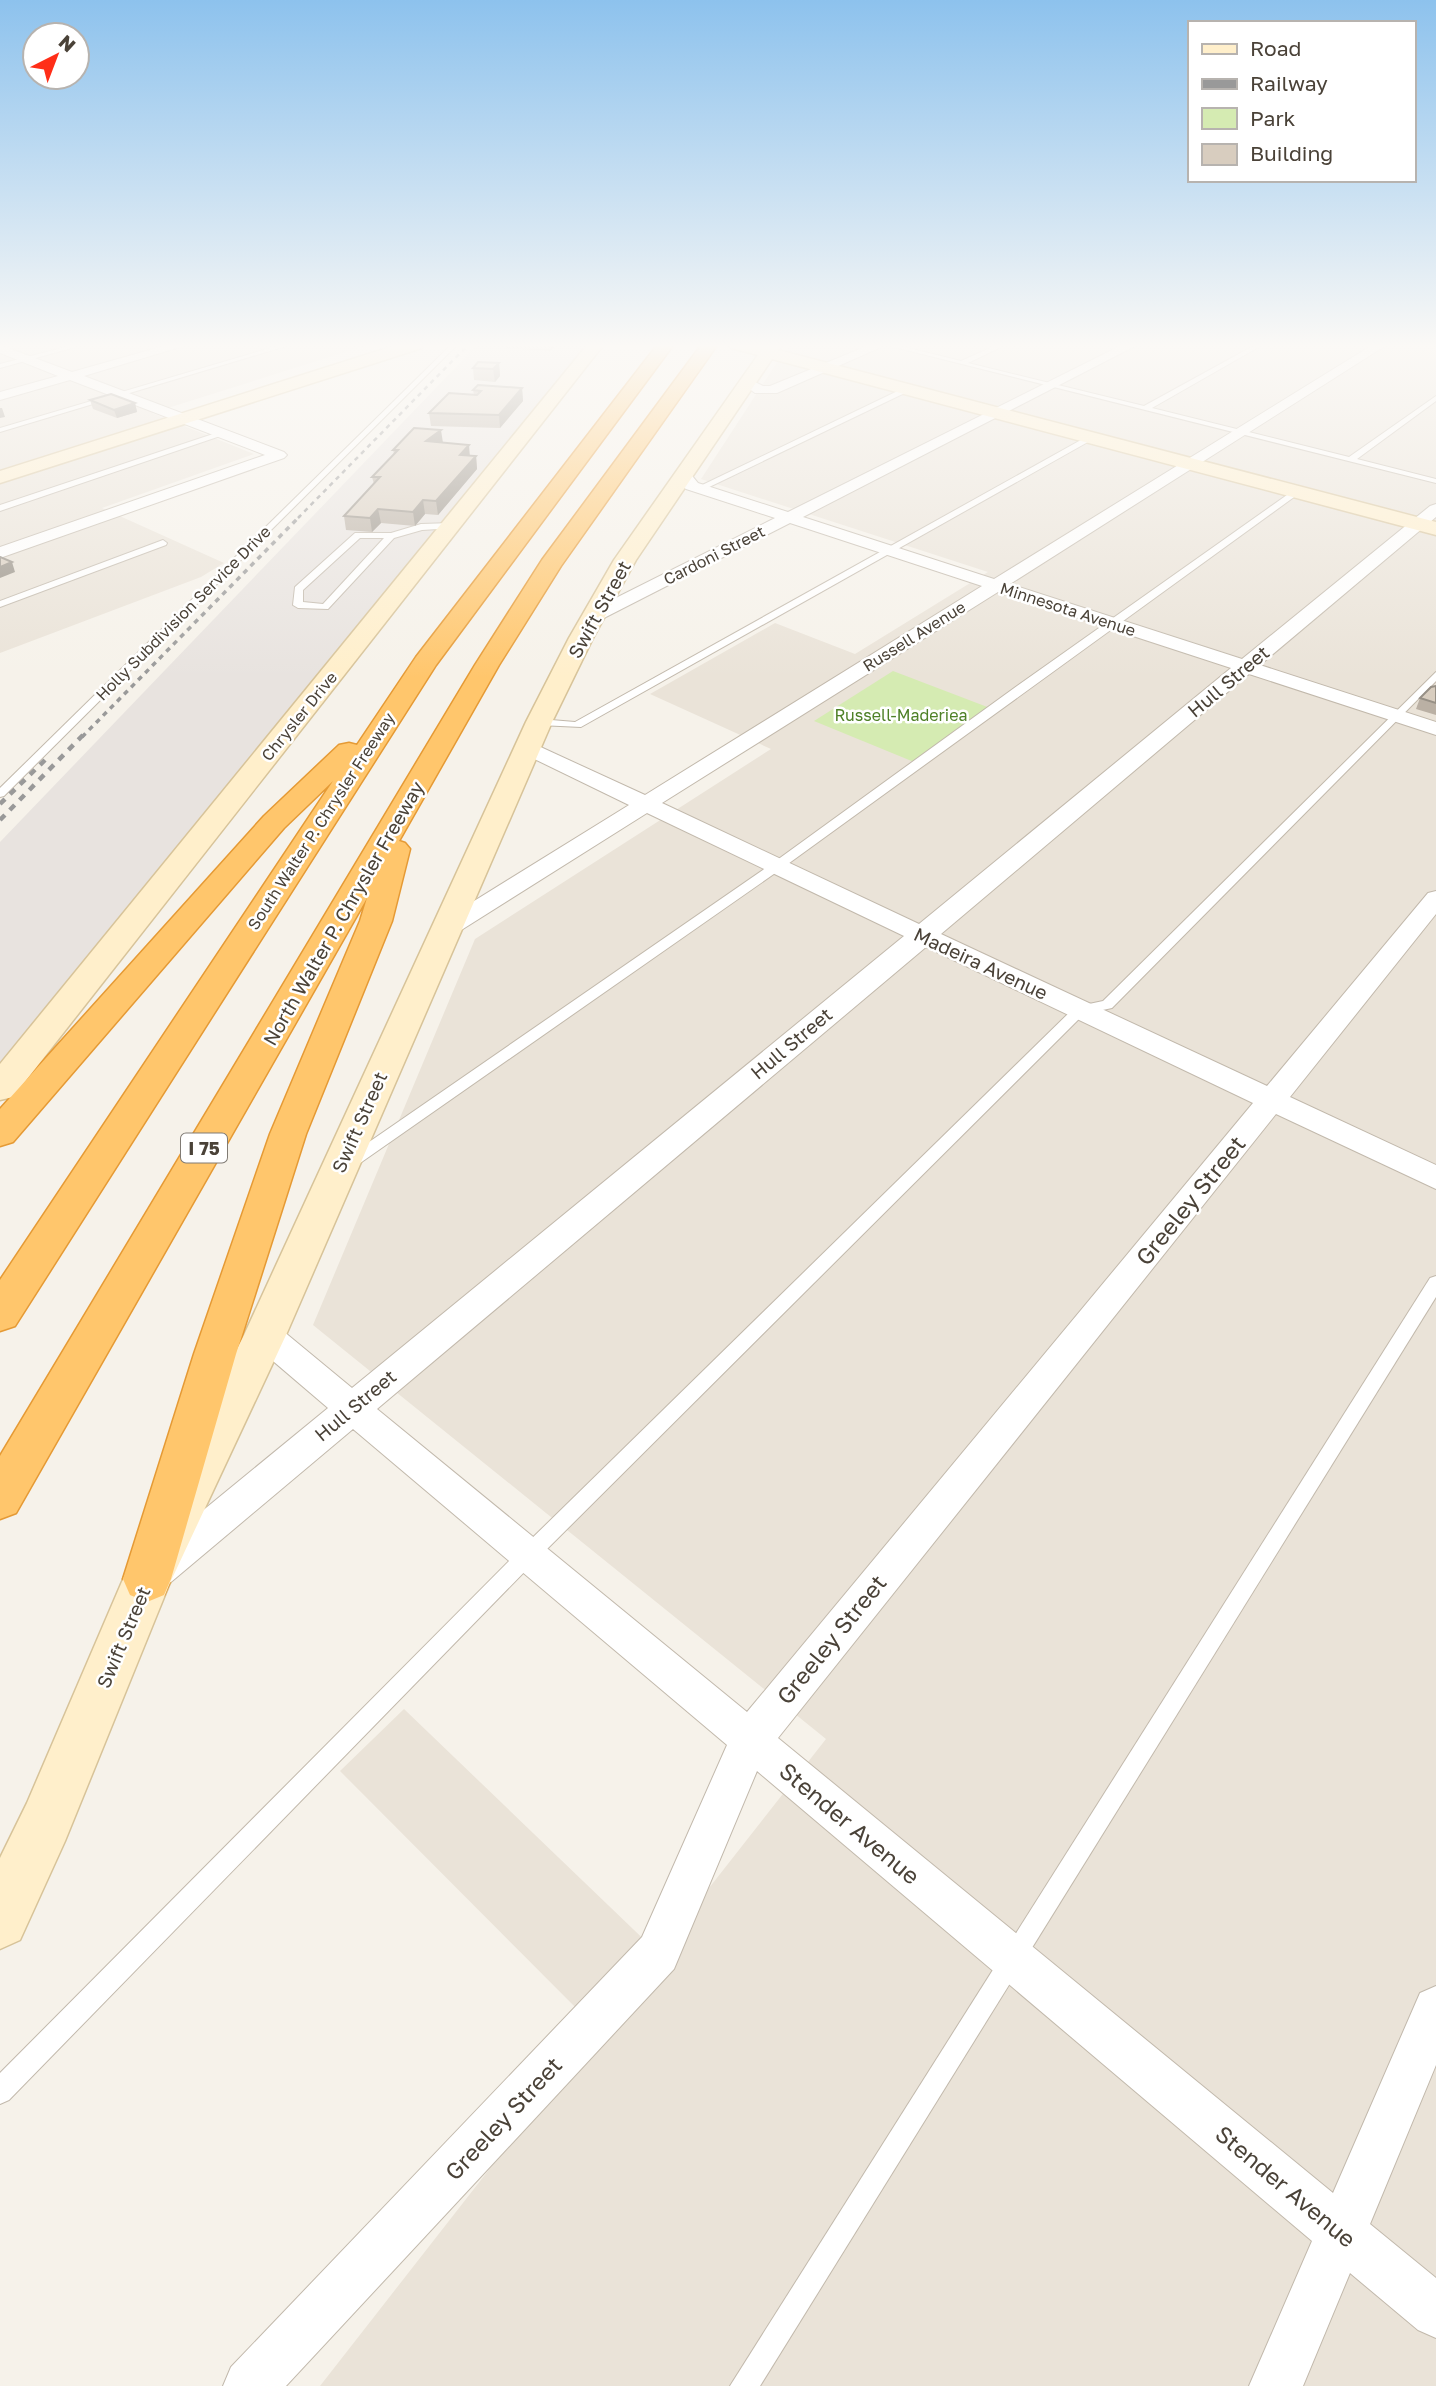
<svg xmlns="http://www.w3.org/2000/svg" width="1436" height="2386" viewBox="0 0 1436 2386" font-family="'Golos Text',sans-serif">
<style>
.residential{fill:#eae3d8}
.industrial{fill:#e8e3df}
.green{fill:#d5ebb2}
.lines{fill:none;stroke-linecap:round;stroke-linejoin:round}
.lane-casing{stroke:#c2b9ac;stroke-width:2}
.street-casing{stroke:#c2b9ac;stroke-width:2}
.secondary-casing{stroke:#d7c399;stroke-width:3}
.highway-casing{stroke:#e59a35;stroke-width:3}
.lane{fill:#fff;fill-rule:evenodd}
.street{fill:#fff;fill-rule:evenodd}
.secondary{fill:#ffefcb;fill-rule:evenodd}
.highway{fill:#ffc66c;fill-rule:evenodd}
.rail-far2{stroke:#999;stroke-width:2.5;stroke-dasharray:4.5 4.5;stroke-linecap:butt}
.rail-far1{stroke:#999;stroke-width:3.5;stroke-dasharray:5 5;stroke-linecap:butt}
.rail{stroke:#999;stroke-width:4.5;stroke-dasharray:7 7;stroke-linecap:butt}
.wall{fill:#bab0a4}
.shaded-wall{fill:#979086}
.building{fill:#d8cdbf;stroke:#979086;stroke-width:2}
.labels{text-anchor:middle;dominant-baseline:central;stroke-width:5;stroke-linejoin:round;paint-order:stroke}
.far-street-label{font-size:16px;fill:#4a4238;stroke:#fff}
.far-park-label{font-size:16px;fill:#4e8027;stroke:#fff}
.shield{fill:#fff;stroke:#807b74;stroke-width:2}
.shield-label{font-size:18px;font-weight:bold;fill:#4a4238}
.street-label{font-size:19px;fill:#4a4238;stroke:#fff}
.near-street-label{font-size:23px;fill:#4a4238;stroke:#fff}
</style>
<rect width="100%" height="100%" fill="#f6f2ea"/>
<g class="residential">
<path d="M0,344H371L152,413L254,454L102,508L224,563L201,577L0,653Z"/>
<path d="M789,344H1436V2386H320L598,2030L340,1771L404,1709L658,1953L826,1739L313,1325L475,939L771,749L650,694L775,623L855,654L988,572L701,479Z"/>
</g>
<path class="industrial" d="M478,344H588L0,1075V842Z"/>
<path class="green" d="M893,671L990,708L914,762L814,721Z"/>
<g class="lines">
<g class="lane-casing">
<g id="lane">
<path d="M77,344H86L0,368V364Z"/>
<path d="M284,344H293L0,432V428Z"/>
<path d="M452,344H458L4,796L0,797V788Z"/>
<path d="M882,344H892L961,361L999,344H1007L968,363L1144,406L1257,344H1264L1152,408L1349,457L1436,396V401L1357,459L1436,479V483Z"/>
<path d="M906,387L913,389L703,490L696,488Z"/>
<path d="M222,431L229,433L0,511V505Z"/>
<path d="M1088,436L1095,438L581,727L539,725L534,722L539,719L575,722Z"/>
<path d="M1294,490L1301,492L781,869L353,1168H343L340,1164L343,1160L773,863L1017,686Z"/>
<path d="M452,523L456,526L455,528L422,530L394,538L328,609L298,608L293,605L295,587L355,533H391L421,524ZM360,538H384L323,604L303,602V590Z"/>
<path d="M163,540L167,543L166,545L0,607V601Z"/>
<path d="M1436,672V681L1112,1008L1084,1014L535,1561L9,2100L0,2104V2073L521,1549L1075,1007L1103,1001Z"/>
<path d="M1436,1276V1297L760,2386H730L1430,1278Z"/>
</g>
</g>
<g class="street-casing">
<g id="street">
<path d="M171,344H190L84,376L284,452L287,455L284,458L0,558V547L265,455L70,380L0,400V392L58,376L0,353V345L72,372Z"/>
<path d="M872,344H888L777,393H755L740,382L747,378L763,386H770Z"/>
<path d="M1124,344H1139L803,517L994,579L1374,344H1388L1010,584L1242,659L1430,506L1436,504V517L1260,665L1436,722V735L1249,674L941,934L1267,1086L1428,893L1436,891V914L1290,1097L1436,1165V1189L1276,1114L778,1738L1333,2193L1420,1993L1436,1986V2065L1370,2224L1436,2278V2338L1418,2330L1350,2273L1303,2386H1249L1312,2241L757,1771L674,1969L286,2386H223L231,2367L642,1937L727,1745L353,1429L171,1582L158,1587L145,1582L139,1570L145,1558L328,1408L253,1344L249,1335L253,1326L265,1322L277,1326L352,1388L904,936L647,813L455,934L446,936L437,934L434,929L437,924L629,805L520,752L517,748L520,744H534L645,795L982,586L790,523L600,620H588L585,616L588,612L775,518L686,489L679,484L675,474L678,471H688L698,483L788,512ZM998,592L1231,668L919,924L662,803ZM926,947L1253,1103L747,1712L377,1409Z"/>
</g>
</g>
<g class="secondary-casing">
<g id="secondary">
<path d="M400,344H424L422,348L0,483V471Z"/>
<path d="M588,344H604L13,1097L0,1100V1064Z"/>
<path d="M729,344L764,346L766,344H782L778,350L1436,522V535L772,359L636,560L593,638L552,722L286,1335L169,1585L65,1841L20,1940L0,1949V1858L27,1803L130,1563L244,1335L526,722L569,638L614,560L758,355L731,348Z"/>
</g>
</g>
<g class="highway-casing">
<g id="highway">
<path d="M658,344H674L436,665L15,1326L0,1331V1280L333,781L284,828L13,1142L0,1146V1109L264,816L339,745L349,743L357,745L416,657Z"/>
<path d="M702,344H718L561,566L499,665L399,841L405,843L410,849L392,921L306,1134L236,1354L171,1579L164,1595L147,1602L130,1595L123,1579L194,1354L270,1134L360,921L367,898L16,1513L0,1519V1456L475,665L542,560Z"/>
</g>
</g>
<use href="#lane" class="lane"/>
<use href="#street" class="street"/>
<use href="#secondary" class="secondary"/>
<use href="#highway" class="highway"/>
<path class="rail-far2" d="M298,518L469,344"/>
<path class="rail-far1" d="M82,737L300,516"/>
<g class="rail">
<path d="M0,804L45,760"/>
<path d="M0,820L83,735"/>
</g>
</g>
<g class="wall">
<path d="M504,344H557L550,351L504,348Z"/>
<path d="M499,363L500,376L495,382L474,380L473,368Z"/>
<path d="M522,388L523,401L500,428L431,426L429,413L474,395L473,390Z"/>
<path d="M90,400L135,403L137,412L117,418L93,409Z"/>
<path d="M443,443L470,455L476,456L477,469L438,515L425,514L415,526L381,523L372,532L346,530L344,516L374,484L372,477L394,454L393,450Z"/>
<path d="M1436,686V715L1416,709L1420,698Z"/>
</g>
<g class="shaded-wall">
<path d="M549,344H557L550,351Z"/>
<path d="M499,363L500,376L495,382L493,369Z"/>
<path d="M522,388L523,401L500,428L499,415Z"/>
<path d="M135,403L137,412L117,418L114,410Z"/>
<path d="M0,408H2L5,417L0,418Z"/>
<path d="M441,430L443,443L426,441Z"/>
<path d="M469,445L470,458L460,455Z"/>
<path d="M476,456L477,469L438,515L436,501Z"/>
<path d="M423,500L425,514L415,526L413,512Z"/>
<path d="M378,509L381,523L372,532L370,518Z"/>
<path d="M12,562L15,572L0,578V567Z"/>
</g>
<g class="building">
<path d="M478,362L499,363L493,369L473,368Z"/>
<path d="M478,385L522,388L499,415L429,413L449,393L477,395L481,391L473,390Z"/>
<path d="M111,394L135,403L114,410L90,400Z"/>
<path d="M414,428L441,430L426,441L469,445L460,455L476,456L436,501L423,500L413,512L378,509L370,518L344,516L380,477H372L398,450H393Z"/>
<path d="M0,557L12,562L0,567Z"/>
<path d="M1436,686V703L1420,698L1431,687Z"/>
</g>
<linearGradient id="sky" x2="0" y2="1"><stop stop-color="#8dc2ed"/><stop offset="0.51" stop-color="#fbf9f6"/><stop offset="1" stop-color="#fbf9f6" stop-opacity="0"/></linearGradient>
<rect width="1436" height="678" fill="url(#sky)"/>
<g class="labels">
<g class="far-street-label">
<text transform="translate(714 555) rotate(-27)">Cardoni Street</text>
<text transform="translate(1068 609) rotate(18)">Minnesota Avenue</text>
<text transform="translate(183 613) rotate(-45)">Holly Subdivision Service Drive</text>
<text transform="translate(914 636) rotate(-32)">Russell Avenue</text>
<text transform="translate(299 716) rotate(-51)">Chrysler Drive</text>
<text transform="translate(321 821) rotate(-57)">South Walter P. Chrysler Freeway</text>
</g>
<g class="far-park-label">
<text x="901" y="715">Russell-Maderiea</text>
</g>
<rect class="shield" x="181" y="1133.5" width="46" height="29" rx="5"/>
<g class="shield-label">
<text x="204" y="1148">I 75</text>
</g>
<g class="street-label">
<text transform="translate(599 609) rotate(-61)">Swift Street</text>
<text transform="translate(1228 681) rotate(-40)">Hull Street</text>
<text transform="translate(343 913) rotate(-60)">North Walter P. Chrysler Freeway</text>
<text transform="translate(981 963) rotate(25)">Madeira Avenue</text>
<text transform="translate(791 1043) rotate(-40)">Hull Street</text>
<text transform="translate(359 1122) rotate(-66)">Swift Street</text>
<text transform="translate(355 1405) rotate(-40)">Hull Street</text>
<text transform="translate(123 1637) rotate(-67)">Swift Street</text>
</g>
<g class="near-street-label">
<text transform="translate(1190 1200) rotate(-51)">Greeley Street</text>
<text transform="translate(831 1639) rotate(-51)">Greeley Street</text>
<text transform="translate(850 1823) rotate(40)">Stender Avenue</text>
<text transform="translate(503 2118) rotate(-47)">Greeley Street</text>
<text transform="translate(1286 2186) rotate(40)">Stender Avenue</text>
</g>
</g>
<rect x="1188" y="21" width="228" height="161" fill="#ffffff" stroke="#b7b3af" stroke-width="2"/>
<rect x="1202" y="44" width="35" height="10" fill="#ffefcb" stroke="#b7b3af" stroke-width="2"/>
<text x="1250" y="56" font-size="21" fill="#4a4238">Road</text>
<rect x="1202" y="79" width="35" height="10" fill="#999999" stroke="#b7b3af" stroke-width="2"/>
<text x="1250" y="91" font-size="21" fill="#4a4238">Railway</text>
<rect x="1202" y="108" width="35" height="21" fill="#d5ebb2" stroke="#b7b3af" stroke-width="2"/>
<text x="1250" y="126" font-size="21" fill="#4a4238">Park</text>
<rect x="1202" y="144" width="35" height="21" fill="#d8cdbf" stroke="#b7b3af" stroke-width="2"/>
<text x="1250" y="161" font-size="21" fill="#4a4238">Building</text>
<g transform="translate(56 56) rotate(42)"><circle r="33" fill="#ffffff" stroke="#b7b3af" stroke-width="2"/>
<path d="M0-5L12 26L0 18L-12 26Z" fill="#ff2e18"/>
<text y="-10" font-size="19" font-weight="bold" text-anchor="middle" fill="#4a4238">N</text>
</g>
</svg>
